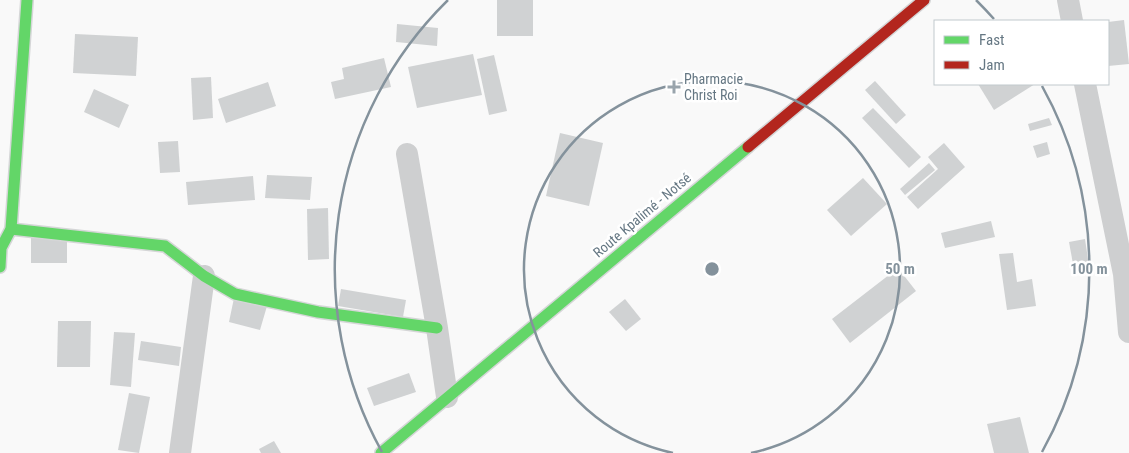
<svg xmlns="http://www.w3.org/2000/svg" width="1129" height="453" viewBox="0 0 1129 453" font-family="'Roboto Condensed',sans-serif">
<style>
.building{fill:#d0d2d3}
.lines{fill:none;stroke-linecap:round;stroke-linejoin:round}
.fast-casing{stroke:#d5d6d7;stroke-width:14}
.jam-casing{stroke:#d5d6d7;stroke-width:14}
.street{stroke:#cecfd0;stroke-width:22}
.fast{stroke:#63d668;stroke-width:11}
.jam{stroke:#b3261e;stroke-width:11}
.ring{fill:none;stroke:#84929c;stroke-width:2.5}
.poi-dot{fill:#99a4ac;stroke:#fff;stroke-width:2}
.labels{text-anchor:middle;dominant-baseline:central;stroke-width:5;stroke-linejoin:round;paint-order:stroke}
.poi-label{font-size:14px;fill:#657783;stroke:#fff;text-anchor:start}
.street-label{font-size:14px;fill:#657783;stroke:#fff}
.centre{fill:#84929c;stroke:#fff;stroke-width:2.5}
.ring-label{font-size:15px;text-anchor:middle;font-weight:bold;fill:#84929c;stroke:#fff;stroke-width:5;stroke-linejoin:round;paint-order:stroke}
</style>
<rect width="100%" height="100%" fill="#f9f9f9"/>
<g class="building">
<rect x="497" y="0" width="36" height="36"/>
<path d="M1124,20L1129,64L1108,66V22Z"/>
<path d="M397,24L438,28L437,46L396,42Z"/>
<path d="M75,34L138,37L136,76L73,73Z"/>
<path d="M473,54L482,95L417,108L408,67Z"/>
<path d="M494,55L507,111L489,115L477,59Z"/>
<path d="M384,58L391,87L335,99L331,82L344,79L342,68Z"/>
<path d="M211,77L213,118L193,120L191,78Z"/>
<path d="M875,81L906,115L896,124L865,90Z"/>
<path d="M268,82L276,106L226,123L218,99Z"/>
<path d="M978,84H1035L994,110Z"/>
<path d="M94,89L129,105L119,128L84,112Z"/>
<path d="M873,108L921,157L909,168L862,118Z"/>
<path d="M1049,118L1052,125L1030,131L1028,124Z"/>
<path d="M560,133L603,143L589,206L546,196Z"/>
<path d="M178,141L180,172L160,173L158,142Z"/>
<path d="M1047,142L1050,154L1037,158L1033,146Z"/>
<path d="M944,143L965,167L918,209L907,197L938,169L928,157Z"/>
<path d="M929,163L935,170L905,195L900,189Z"/>
<path d="M267,175L312,177L310,200L265,198Z"/>
<path d="M253,176L255,200L188,205L186,182Z"/>
<path d="M863,178L887,204L851,236L827,210Z"/>
<path d="M328,208L329,259L308,260L307,209Z"/>
<path d="M991,221L995,237L945,248L941,233Z"/>
<rect x="31" y="238" width="36" height="25"/>
<path d="M1085,239L1090,273L1075,275L1069,242Z"/>
<path d="M1013,253L1017,282L1032,279L1036,306L1007,310L999,254Z"/>
<path d="M898,268L916,291L850,343L832,319Z"/>
<path d="M341,289L406,300L403,317L338,306Z"/>
<path d="M234,298L267,306L260,330L229,322Z"/>
<path d="M625,299L641,319L626,331L609,312Z"/>
<path d="M58,321H91L90,367H57Z"/>
<path d="M114,332L135,333L131,387L110,385Z"/>
<path d="M141,341L181,347L179,366L138,360Z"/>
<path d="M409,373L416,392L374,406L367,388Z"/>
<path d="M129,393L150,397L139,453L118,450Z"/>
<path d="M1020,417L1029,453H994L987,424Z"/>
<path d="M274,441L281,453H261L259,449Z"/>
</g>
<g class="lines">
<g class="fast-casing">
<g id="fast">
<path d="M11,229L165,246L204,276L235,294L318,312L437,328"/>
<path d="M0,267L1,248L11,229L27,0"/>
<path d="M381,453L748,147"/>
</g>
</g>
<g class="jam-casing">
<path id="jam" d="M748,147L924,0"/>
</g>
<g class="street">
<path d="M1068,0L1072,21"/>
<path d="M1085,84L1124,274L1129,332"/>
<path d="M407,154L437,328L447,397"/>
<path d="M180,453L204,276"/>
</g>
<use href="#fast" class="fast"/>
<use href="#jam" class="jam"/>
</g>
<g class="ring">
<path d="M673 453A188 188 0 1 1 751 453"/>
<path d="M382 452A377 377 0 0 1 448 0M976 0A377 377 0 0 1 994 19M1042 86A377 377 0 0 1 1042 452"/>
</g>
<path class="poi-dot" d="M671.5 79.5h5v5h5v5h-5v5h-5v-5h-5v-5h5z"/>
<g class="labels">
<g class="poi-label">
<text x="684" y="79">Pharmacie<tspan x="684" dy="16">Christ Roi</tspan></text>
</g>
<g class="street-label">
<text transform="translate(642 215) rotate(-40)">Route Kpalimé - Notsé</text>
</g>
</g>
<circle cx="712" cy="269" r="8" class="centre"/>
<g class="ring-label">
<text x="900" y="274">50 m</text>
<text x="1089" y="274">100 m</text>
</g>
<rect x="934" y="20" width="175" height="65" fill="#ffffff" stroke="#c1c9cd"/>
<rect x="944" y="36" width="25" height="8" fill="#63d668" stroke="#c1c9cd"/>
<text x="979" y="45" font-size="15" fill="#657783">Fast</text>
<rect x="944" y="61" width="25" height="8" fill="#b3261e" stroke="#c1c9cd"/>
<text x="979" y="70" font-size="15" fill="#657783">Jam</text>
</svg>
